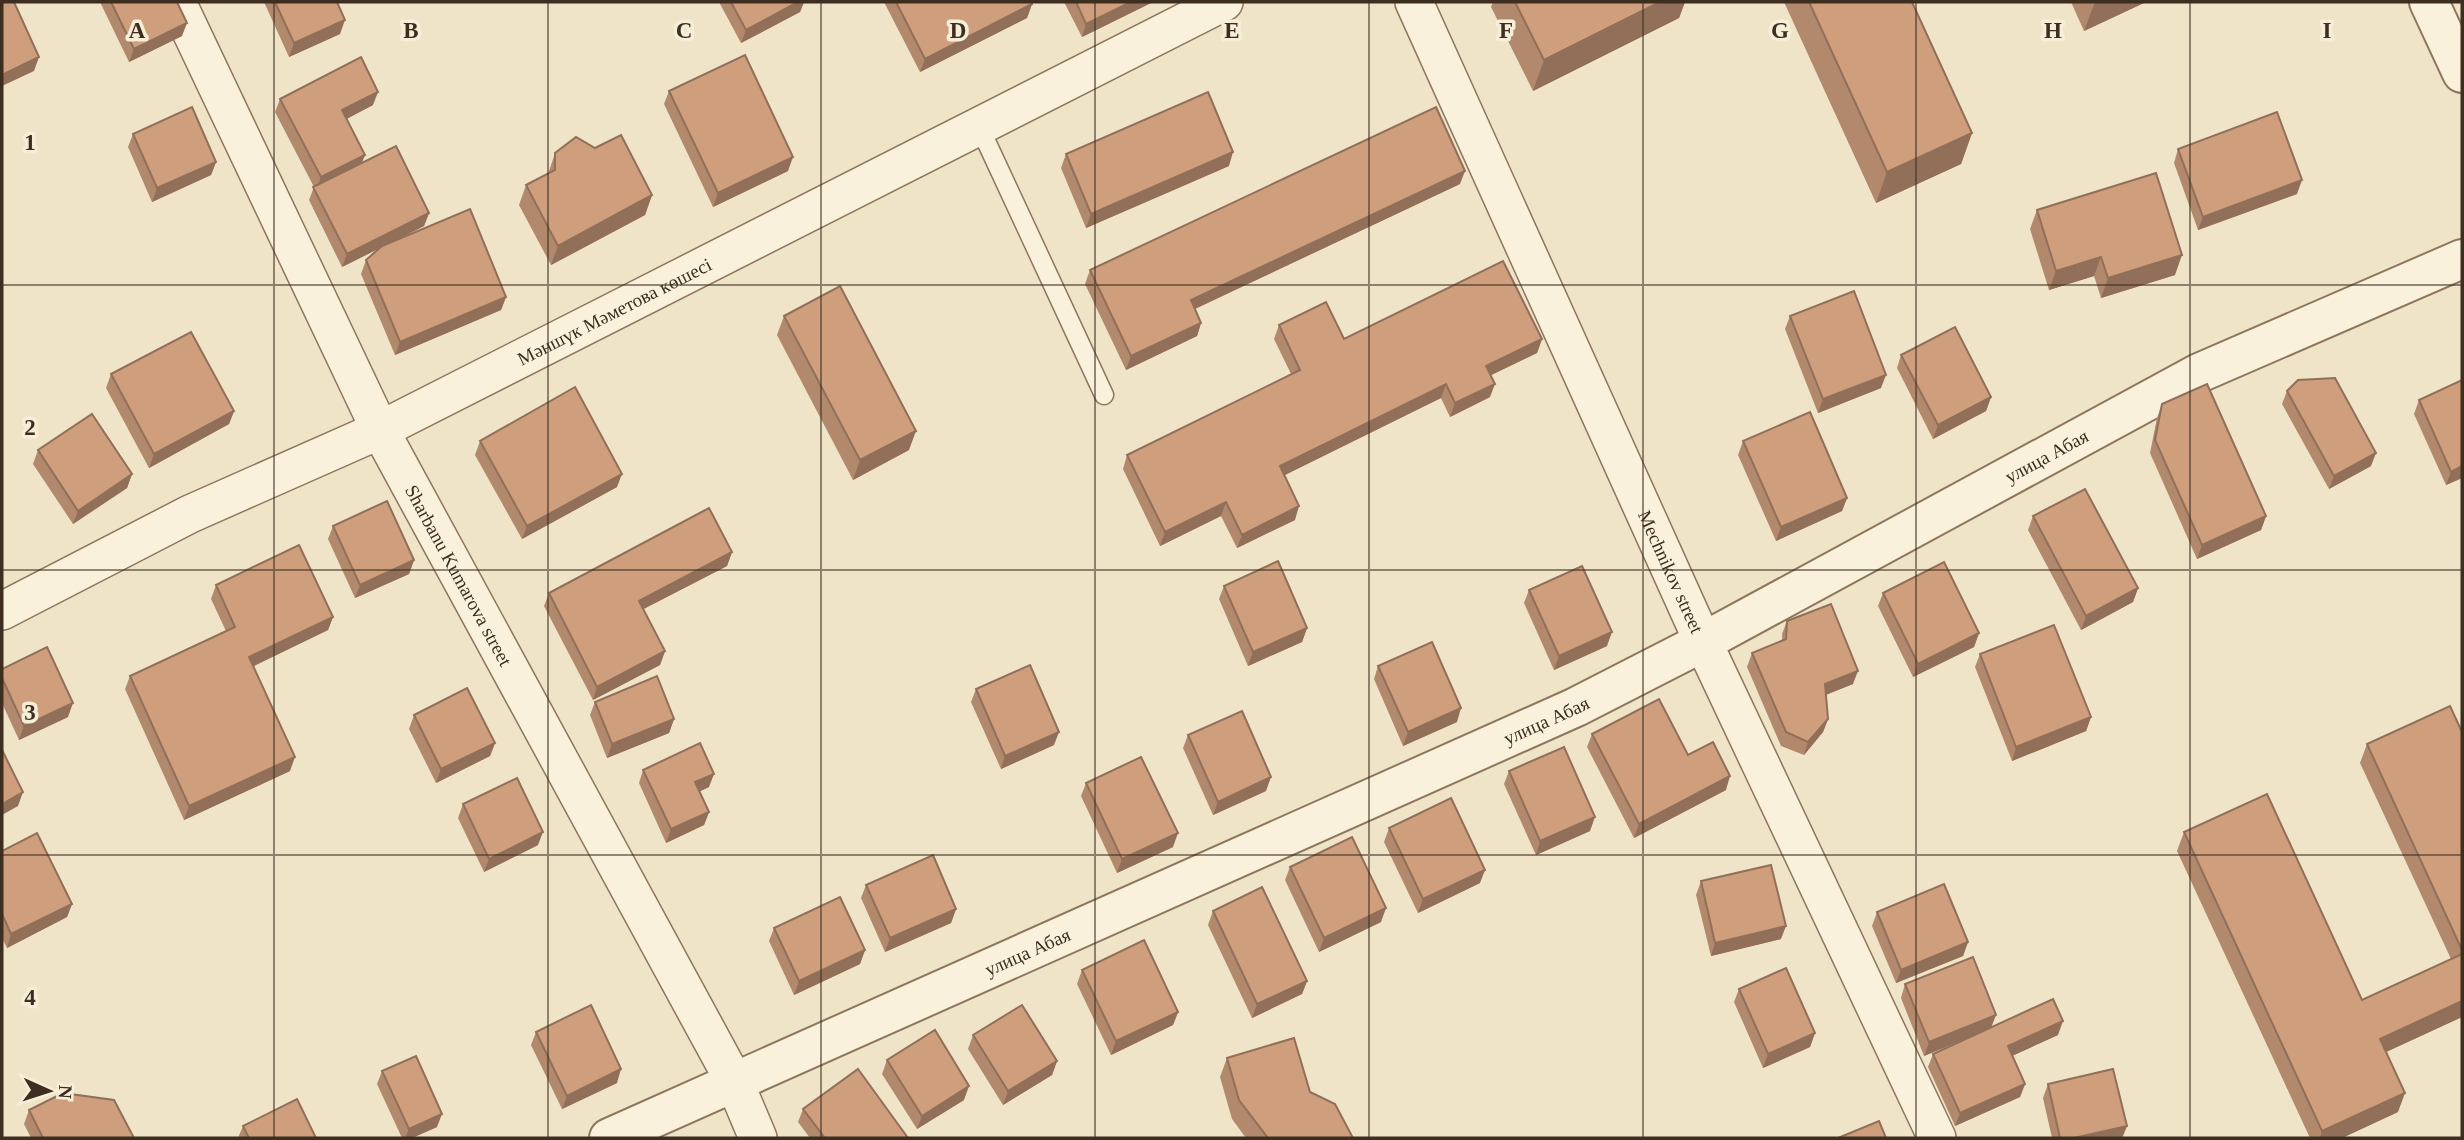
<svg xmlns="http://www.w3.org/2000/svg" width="2464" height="1140" viewBox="0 0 2464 1140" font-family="'Times New Roman',serif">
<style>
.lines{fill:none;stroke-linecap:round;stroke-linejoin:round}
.service-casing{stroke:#8d765c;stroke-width:21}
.minor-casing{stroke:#8d765c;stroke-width:40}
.tertiary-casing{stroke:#8d765c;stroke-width:42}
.service{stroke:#faf1dc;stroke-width:18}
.minor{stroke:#faf1dc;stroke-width:37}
.tertiary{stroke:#faf1dc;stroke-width:38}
.wall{fill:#b2896c}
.shaded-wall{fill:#916f58}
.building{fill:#cf9f7d;stroke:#916f58;stroke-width:2}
.grid{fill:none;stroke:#3d2e20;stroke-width:2;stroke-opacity:0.55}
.labels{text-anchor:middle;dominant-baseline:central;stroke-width:7;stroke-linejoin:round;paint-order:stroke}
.street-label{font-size:19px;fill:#3d2e20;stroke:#f7eed8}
.grid-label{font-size:23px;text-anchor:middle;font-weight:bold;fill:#3d2e20;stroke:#f7eed8;stroke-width:7;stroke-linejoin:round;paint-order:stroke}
</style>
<rect width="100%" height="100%" fill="#f0e4c8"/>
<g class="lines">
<g class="service-casing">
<path id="service" d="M979,126L1104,395"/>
</g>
<g class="minor-casing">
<g id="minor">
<path id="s1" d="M177,2L380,430L734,1081L758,1138"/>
<path id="s2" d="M1414,2L1703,642L1937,1138"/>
<path id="s3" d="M2,611L190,514L380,430L1224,2"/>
</g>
</g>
<g class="tertiary-casing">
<g id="tertiary">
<path d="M2429,2L2462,73"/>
<path id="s4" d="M609,1138L1576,707L1703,642L2199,373L2462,259"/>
</g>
</g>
<use href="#service" class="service"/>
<use href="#minor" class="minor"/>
<use href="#tertiary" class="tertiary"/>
</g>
<g class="wall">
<path d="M100,2H177L182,36L129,62Z"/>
<path d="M264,2H337L340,34L289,57Z"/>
<path d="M719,2H804L800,12L741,43Z"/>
<path d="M884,2H1031L1032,4L1027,18L920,72Z"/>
<path d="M1064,2H1153L1082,37Z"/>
<path d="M1493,2H1685L1679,18L1533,91L1491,7Z"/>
<path d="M1784,2H1912L1972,133L1961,164L1876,203Z"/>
<path d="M2071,2H2146L2084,31Z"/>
<path d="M669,91L788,171L713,207L664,104Z"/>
<path d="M280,99L373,105L346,119L362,163L429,213L424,226L401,238L506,297L501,310L395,355L361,274L366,260L378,249L342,267L309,200L314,187L275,112Z"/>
<path d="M133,134L216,162L211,175L152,202L128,147Z"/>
<path d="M2178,149L2297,194L2198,230L2174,163Z"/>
<path d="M555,153L652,195L645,215L551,265L519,205L526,185L548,174Z"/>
<path d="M1066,154L1229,166L1086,228L1061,168Z"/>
<path d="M1460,184L1195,309L1201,323L1197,336L1126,370L1085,284L1090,270Z"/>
<path d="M2037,210L2175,275L2101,298L2094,276L2049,290L2030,229Z"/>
<path d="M784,316L909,450L853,480L777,335Z"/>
<path d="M1790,316L1881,388L1818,413L1785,329Z"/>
<path d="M1279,325L1344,339H1542L1537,353L1491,375L1490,397L1450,417L1441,398L1284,475L1295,520L1237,548L1221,516L1160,546L1123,469L1127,455L1291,374L1274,339Z"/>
<path d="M1901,355L1991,397L1986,411L1933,439L1897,368Z"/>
<path d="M111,374L234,411L229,424L149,468L106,388Z"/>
<path d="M2287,391L2371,466L2329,489L2282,404Z"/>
<path d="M2419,400L2462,478L2446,485L2414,414Z"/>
<path d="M2162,404L2266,516L2261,530L2197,559L2150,453L2157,418Z"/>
<path d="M480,441L617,487L522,539L475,455Z"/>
<path d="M1743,441L1847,498L1842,511L1776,541L1738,455Z"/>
<path d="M38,450L132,474L127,488L73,524L33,464Z"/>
<path d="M2033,516L2138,588L2133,602L2081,630L2028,530Z"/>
<path d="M333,526L414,560L409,574L355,598L328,539Z"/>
<path d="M732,552L727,566L643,609L665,651L660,665L593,700L544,606L549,593Z"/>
<path d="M216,585L333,617L328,630L253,666L290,771L184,820L125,689L130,676L226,631L211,599Z"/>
<path d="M1224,586L1307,628L1302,642L1248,666L1219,599Z"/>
<path d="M1529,590L1607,646L1554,670L1524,603Z"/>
<path d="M1883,593L1979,633L1974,647L1913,677L1878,606Z"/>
<path d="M1787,621L1853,684L1826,695L1828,719L1823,732L1804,755L1781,746L1747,667L1752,653L1782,641V634Z"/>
<path d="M1980,654L2091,717L2086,731L2012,761L1975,667Z"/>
<path d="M1378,666L1457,722L1403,746L1374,679Z"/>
<path d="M2,669L68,717L19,740L2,703Z"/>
<path d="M976,689L1054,745L1001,769L971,702Z"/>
<path d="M595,702L674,719L669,733L607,758L590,715Z"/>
<path d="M414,715L495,743L490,756L436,783L409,729Z"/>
<path d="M2462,732V1017L2386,1052L2398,1112L2342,1138H2310L2177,851L2184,832L2362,1000L2451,959L2360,763L2367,744Z"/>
<path d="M1592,734L1688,755L1726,790L1634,838L1587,747Z"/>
<path d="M1188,735L1266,791L1213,815L1183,748Z"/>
<path d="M643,770L709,787L700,791L709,812L704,825L666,843L639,783Z"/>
<path d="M1509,771L1590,831L1536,855L1504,784Z"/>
<path d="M1086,783L1173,847L1117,873L1081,796Z"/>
<path d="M463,804L538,845L484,872L458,818Z"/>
<path d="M1389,828L1480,883L1418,913L1384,842Z"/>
<path d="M2,851L72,904L67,917L7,948L2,938Z"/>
<path d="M1290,867L1381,922L1319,952L1285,880Z"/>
<path d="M1701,881L1781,939L1711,956L1696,895Z"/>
<path d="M866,885L956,909L951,923L885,952L861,898Z"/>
<path d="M1213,911L1307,981L1302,994L1252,1018L1208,925Z"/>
<path d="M1877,912L1968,942L1963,956L1896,983L1872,926Z"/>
<path d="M774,928L865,950L860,964L794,995L769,941Z"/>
<path d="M1082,970L1178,1012L1173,1025L1111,1055L1077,984Z"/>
<path d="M1905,984L1992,1027L2058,1035L2012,1056L2025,1084L2020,1097L1955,1126L1928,1067L1933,1054L1972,1036L1924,1056L1901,998Z"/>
<path d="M1739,989L1815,1033L1810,1047L1763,1068L1734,1002Z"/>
<path d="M536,1032L617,1083L562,1109L531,1045Z"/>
<path d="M973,1035L1057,1061L1052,1075L1003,1105L968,1049Z"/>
<path d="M1227,1058L1310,1092L1353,1138H1246L1232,1119L1220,1077Z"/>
<path d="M887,1060L964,1100L917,1129L882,1074Z"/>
<path d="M382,1071L437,1127L412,1138H402L377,1084Z"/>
<path d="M2048,1084L2127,1126L2122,1138H2052L2043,1098Z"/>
<path d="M803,1109L908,1138H810L798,1122Z"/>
<path d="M29,1110L134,1138H31L24,1124Z"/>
<path d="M243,1126L316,1138H238Z"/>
</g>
<g class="shaded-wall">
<path d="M798,2H804L800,12L741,43L746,30Z"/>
<path d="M1131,2H1153L1082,37L1086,24Z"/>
<path d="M1660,2H1685L1679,18L1533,91L1544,60Z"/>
<path d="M2095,2H2146L2084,31Z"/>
<path d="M1032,4L1027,18L920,72L925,59Z"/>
<path d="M345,20L340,34L289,57L294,43Z"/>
<path d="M187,23L182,36L129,62L134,49Z"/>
<path d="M39,57L34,71L2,86V75Z"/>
<path d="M378,92L373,105L337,124L342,110Z"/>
<path d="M1972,133L1961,164L1876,203L1887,172Z"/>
<path d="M1233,152L1229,166L1086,228L1091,214Z"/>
<path d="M365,155L360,168L316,191L321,177Z"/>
<path d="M793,157L788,171L713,207L718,193Z"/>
<path d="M216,162L211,175L152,202L157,188Z"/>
<path d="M1465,171L1460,184L1186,313L1191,300Z"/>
<path d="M2302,180L2297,194L2198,230L2203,217Z"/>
<path d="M652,195L645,215L551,265L558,246Z"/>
<path d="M429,213L424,226L342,267L347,254Z"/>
<path d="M2182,255L2175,275L2101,298L2108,278Z"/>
<path d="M2101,257L2094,276L2049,290L2056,271Z"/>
<path d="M506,297L501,310L395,355L400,342Z"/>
<path d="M1201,323L1197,336L1126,370L1131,356Z"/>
<path d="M1542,339L1537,353L1481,380L1486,366Z"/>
<path d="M1886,375L1881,388L1818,413L1823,399Z"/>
<path d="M1446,384L1441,398L1275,480L1280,466Z"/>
<path d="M1495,384L1490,397L1450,417L1455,403Z"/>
<path d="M1991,397L1986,411L1933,439L1938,425Z"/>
<path d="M234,411L229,424L149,468L154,454Z"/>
<path d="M916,431L909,450L853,480L860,460Z"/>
<path d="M2376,453L2371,466L2329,489L2334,476Z"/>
<path d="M2462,466V478L2446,485L2451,472Z"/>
<path d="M132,474L127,488L73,524L78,511Z"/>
<path d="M622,474L617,487L522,539L527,526Z"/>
<path d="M1847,498L1842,511L1776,541L1781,527Z"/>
<path d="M1226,502L1221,516L1160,546L1165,532Z"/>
<path d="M1299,506L1295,520L1237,548L1242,535Z"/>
<path d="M2266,516L2261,530L2197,559L2202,545Z"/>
<path d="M732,552L727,566L634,614L639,601Z"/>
<path d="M414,560L409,574L355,598L360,585Z"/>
<path d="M2138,588L2133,602L2081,630L2086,616Z"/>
<path d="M333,617L328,630L244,671L249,657Z"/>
<path d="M1307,628L1302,642L1248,666L1253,652Z"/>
<path d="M1612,632L1607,646L1554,670L1559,656Z"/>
<path d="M1979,633L1974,647L1913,677L1918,664Z"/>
<path d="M665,651L660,665L593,700L597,687Z"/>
<path d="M1858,671L1853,684L1820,697L1825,684Z"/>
<path d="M73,703L68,717L19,740L24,726Z"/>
<path d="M1461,708L1457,722L1403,746L1408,732Z"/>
<path d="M2091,717L2086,731L2012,761L2016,747Z"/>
<path d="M674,719L669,733L607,758L612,744Z"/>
<path d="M1828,719L1823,732L1804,755L1808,742Z"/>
<path d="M1059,732L1054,745L1001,769L1005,756Z"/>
<path d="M495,743L490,756L436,783L441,769Z"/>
<path d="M295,757L290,771L184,820L189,806Z"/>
<path d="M714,774L709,787L690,796L695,782Z"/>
<path d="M1730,776L1726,790L1634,838L1639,824Z"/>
<path d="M1271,777L1266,791L1213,815L1218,802Z"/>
<path d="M23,792L18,806L2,815V804Z"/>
<path d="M709,812L704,825L666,843L671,829Z"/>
<path d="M1595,817L1590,831L1536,855L1540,841Z"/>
<path d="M543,832L538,845L484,872L489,859Z"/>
<path d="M1178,833L1173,847L1117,873L1122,859Z"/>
<path d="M1485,870L1480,883L1418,913L1423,899Z"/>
<path d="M72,904L67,917L7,948L11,934Z"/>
<path d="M1386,908L1381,922L1319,952L1324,938Z"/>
<path d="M956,909L951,923L885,952L890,938Z"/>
<path d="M1786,926L1781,939L1711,956L1715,943Z"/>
<path d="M1968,942L1963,956L1896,983L1901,970Z"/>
<path d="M865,950L860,964L794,995L799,981Z"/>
<path d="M1307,981L1302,994L1252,1018L1257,1004Z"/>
<path d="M2462,1001V1017L2373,1058L2380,1039Z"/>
<path d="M1178,1012L1173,1025L1111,1055L1116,1041Z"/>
<path d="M1996,1015L1991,1028L1924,1056L1929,1042Z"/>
<path d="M2063,1021L2058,1035L2003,1060L2008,1046Z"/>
<path d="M1815,1033L1810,1047L1763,1068L1768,1054Z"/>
<path d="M1057,1061L1052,1075L1003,1105L1008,1091Z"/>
<path d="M621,1069L617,1083L562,1109L567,1096Z"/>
<path d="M2025,1084L2020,1097L1955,1126L1960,1113Z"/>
<path d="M969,1086L964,1100L917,1129L922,1116Z"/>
<path d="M2405,1093L2398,1112L2342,1138H2320L2322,1131Z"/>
<path d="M442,1114L437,1127L412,1138H405L409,1129Z"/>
<path d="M2127,1126L2122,1138H2074Z"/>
</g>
<g class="building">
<path d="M4,2H14L39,57L2,75V3Z"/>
<path d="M111,2H177L187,23L134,49Z"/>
<path d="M275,2H337L345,20L294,43Z"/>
<path d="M731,2H798L746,30Z"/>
<path d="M896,2H1031L1032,4L925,59Z"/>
<path d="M1076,2H1131L1086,24Z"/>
<path d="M1515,2H1660L1544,60Z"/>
<path d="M1809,2H1912L1972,133L1887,172Z"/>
<path d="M745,55L793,157L718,193L669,91Z"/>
<path d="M361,57L378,92L342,110L365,155L321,177L280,99Z"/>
<path d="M1208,92L1233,152L1091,214L1066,154Z"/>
<path d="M192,107L216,162L157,188L133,134Z"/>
<path d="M1436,107L1465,171L1191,300L1201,323L1131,356L1090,270Z"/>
<path d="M2277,112L2302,180L2203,217L2178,149Z"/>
<path d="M621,135L652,195L558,246L526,185L555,170V153L576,137L595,148Z"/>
<path d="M396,146L429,213L347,254L313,187Z"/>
<path d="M2156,173L2182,255L2108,278L2101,257L2056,271L2037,210Z"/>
<path d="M470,209L506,297L400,342L366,260L382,246Z"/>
<path d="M1503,261L1542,339L1486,366L1495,384L1455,403L1446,384L1280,466L1299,506L1242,535L1226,502L1165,532L1127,455L1300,370L1279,325L1326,302L1344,339Z"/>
<path d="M840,286L916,431L860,460L784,316Z"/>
<path d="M1854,291L1886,375L1823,399L1790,316Z"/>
<path d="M1955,327L1991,397L1938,425L1901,355Z"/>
<path d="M191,332L234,411L154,454L111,374Z"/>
<path d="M2335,378L2376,453L2334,476L2287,391L2298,380Z"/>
<path d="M2462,380V466L2451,472L2419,400Z"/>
<path d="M2207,384L2266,516L2202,545L2155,440L2162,404Z"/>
<path d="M575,387L622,474L527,526L480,441Z"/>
<path d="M1810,412L1847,498L1781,527L1743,441Z"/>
<path d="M92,414L132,474L78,511L38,450Z"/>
<path d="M2085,489L2138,588L2086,616L2033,516Z"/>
<path d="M387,501L414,560L360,585L333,526Z"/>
<path d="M709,508L732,552L639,601L665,651L597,687L549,593Z"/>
<path d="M299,545L333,617L249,657L295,757L189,806L130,676L235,627L216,585Z"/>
<path d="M1278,561L1307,628L1253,652L1224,586Z"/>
<path d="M1944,562L1979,633L1918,664L1883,593Z"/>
<path d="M1582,566L1612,632L1559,656L1529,590Z"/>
<path d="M1831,604L1858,671L1825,684L1828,719L1808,742L1786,732L1752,653L1786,639L1787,621Z"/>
<path d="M2054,625L2091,717L2016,747L1980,654Z"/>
<path d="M1432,642L1461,708L1408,732L1378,666Z"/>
<path d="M47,647L73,703L24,726L2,678V669Z"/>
<path d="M1030,665L1059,732L1005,756L976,689Z"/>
<path d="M657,676L674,719L612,744L595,702Z"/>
<path d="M467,688L495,743L441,769L414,715Z"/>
<path d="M1659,699L1688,755L1713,742L1730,776L1639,824L1592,734Z"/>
<path d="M2450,706L2462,732V950L2367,744Z"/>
<path d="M1242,711L1271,777L1218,802L1188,735Z"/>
<path d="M700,743L714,774L695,782L709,812L671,829L643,770Z"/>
<path d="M1564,747L1595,817L1540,841L1509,771Z"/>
<path d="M2,750L23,792L2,804Z"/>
<path d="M1141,757L1178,833L1122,859L1086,783Z"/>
<path d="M517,778L543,832L489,859L463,804Z"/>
<path d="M2267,794L2362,1000L2462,954V1001L2380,1039L2405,1093L2322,1131L2184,832Z"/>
<path d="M1451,798L1485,870L1423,899L1389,828Z"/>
<path d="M37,833L72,904L11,934L2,914V851Z"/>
<path d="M1352,837L1386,908L1324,938L1290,867Z"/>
<path d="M933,855L956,909L890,938L866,885Z"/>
<path d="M1771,865L1786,926L1715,943L1701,881Z"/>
<path d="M1944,884L1968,942L1901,970L1877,912Z"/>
<path d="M1262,887L1307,981L1257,1004L1213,911Z"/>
<path d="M840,897L865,950L799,981L774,928Z"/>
<path d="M1144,940L1178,1012L1116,1041L1082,970Z"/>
<path d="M1973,957L1996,1015L1929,1042L1905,984Z"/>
<path d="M1786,968L1815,1033L1768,1054L1739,989Z"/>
<path d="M2053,999L2063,1021L2008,1046L2025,1084L1960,1113L1933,1054Z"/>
<path d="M591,1005L621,1069L567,1096L536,1032Z"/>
<path d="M1022,1005L1057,1061L1008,1091L973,1035Z"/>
<path d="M935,1030L969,1086L922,1116L887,1060Z"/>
<path d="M1294,1038L1310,1092L1335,1104L1353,1138H1268L1239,1100L1227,1058Z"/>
<path d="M416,1056L442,1114L409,1129L382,1071Z"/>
<path d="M858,1069L908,1138H825L803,1109Z"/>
<path d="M2113,1069L2127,1126L2074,1138H2060L2048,1084Z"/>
<path d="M63,1093L114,1100L134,1138H43L29,1110Z"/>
<path d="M297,1099L316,1138H249L243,1126Z"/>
<path d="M1879,1121L1886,1138H1838Z"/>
</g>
<path class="grid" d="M274,2V1138M548,2V1138M821,2V1138M1095,2V1138M1369,2V1138M1643,2V1138M1916,2V1138M2190,2V1138M2,285H2462M2,570H2462M2,855H2462"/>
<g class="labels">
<g class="street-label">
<text stroke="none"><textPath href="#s3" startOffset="682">Мәншүк Мәметова көшесі</textPath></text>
<text stroke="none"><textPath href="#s4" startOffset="1592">улица Абая</textPath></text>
<text stroke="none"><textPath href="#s2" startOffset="625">Mechnikov street</textPath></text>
<text stroke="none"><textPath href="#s1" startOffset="639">Sharbanu Kumarova street</textPath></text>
<text stroke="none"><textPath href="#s4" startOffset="1026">улица Абая</textPath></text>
<text stroke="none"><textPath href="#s4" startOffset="458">улица Абая</textPath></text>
</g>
</g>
<g class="grid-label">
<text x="137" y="38">A</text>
<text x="411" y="38">B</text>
<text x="684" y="38">C</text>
<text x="958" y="38">D</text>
<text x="1232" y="38">E</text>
<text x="1506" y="38">F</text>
<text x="1780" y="38">G</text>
<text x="2053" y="38">H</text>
<text x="2327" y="38">I</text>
<text x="30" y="150">1</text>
<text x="30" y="435">2</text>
<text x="30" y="720">3</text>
<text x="30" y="1005">4</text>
</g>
<rect width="2464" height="1140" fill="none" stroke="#3d2e20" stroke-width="7"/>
<g transform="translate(49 1091) rotate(93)" stroke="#f7eed8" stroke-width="5" paint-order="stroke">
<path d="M0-5L12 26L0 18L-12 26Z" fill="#3d2e20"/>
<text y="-10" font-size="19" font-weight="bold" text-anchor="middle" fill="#3d2e20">N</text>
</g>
</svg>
